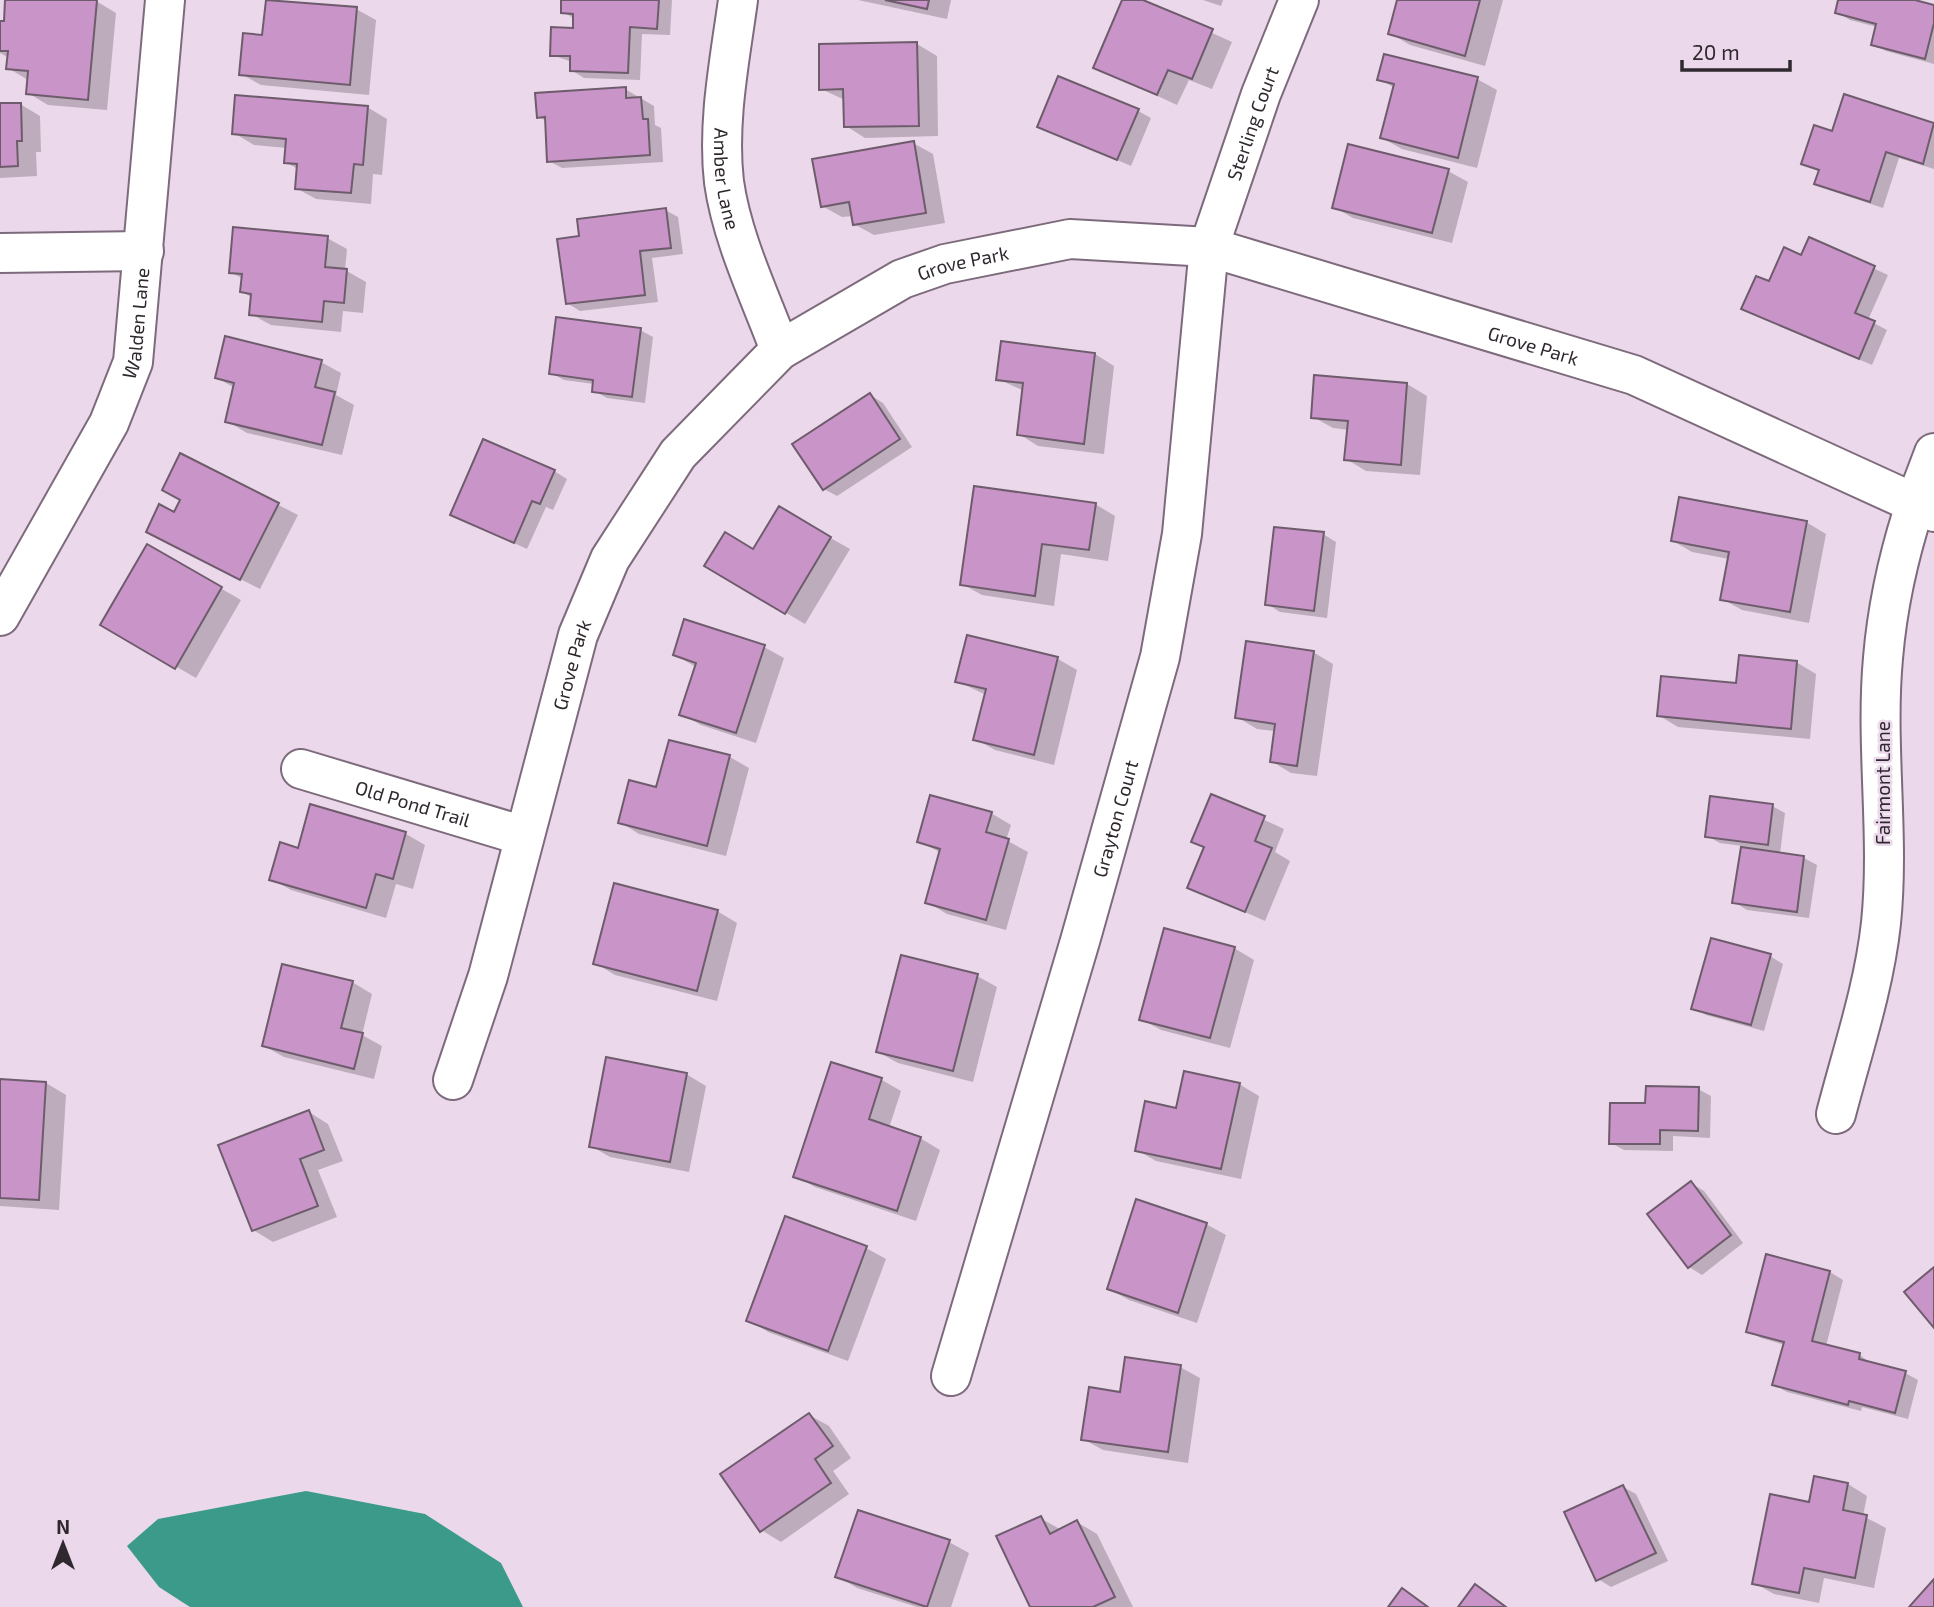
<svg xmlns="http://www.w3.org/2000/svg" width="1934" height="1607" viewBox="0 0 1934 1607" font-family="'Exo 2',sans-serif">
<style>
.water{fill:#3b9a89}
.shadow{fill:#0003}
.building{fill:#c994c7;stroke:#6e5c6d;stroke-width:2}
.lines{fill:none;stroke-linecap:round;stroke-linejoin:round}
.minor-casing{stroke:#7d6b7c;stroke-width:42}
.minor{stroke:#fff;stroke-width:38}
.labels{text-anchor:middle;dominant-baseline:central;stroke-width:5;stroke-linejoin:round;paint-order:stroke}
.street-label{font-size:19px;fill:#2f282f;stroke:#ecd8eb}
</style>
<rect width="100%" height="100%" fill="#ecd8eb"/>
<path class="water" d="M306,1491L425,1514L501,1563L523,1607H190L159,1587L127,1546L158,1519Z"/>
<g class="shadow">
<path d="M7,0L96,1L116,13L107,110L48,105L28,93V80L8,68L9,58L0,53V23H5Z"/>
<path d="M563,0H672L670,35L642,34L640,80L584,78L571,70L572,62L552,55L574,30L575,19L563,12Z"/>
<path d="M858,0H951L947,19Z"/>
<path d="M1124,0H1139L1232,42L1212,89L1189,80L1177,105L1095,67Z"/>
<path d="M1203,0H1223L1221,6Z"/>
<path d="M1399,0H1503L1485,66L1410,45L1390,33Z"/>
<path d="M1840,0H1908L1934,7V64L1886,51L1873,44L1877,27L1850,20L1837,12Z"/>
<path d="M356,9L376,20L369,95L261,85L241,74Z"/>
<path d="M917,44L937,56L938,136L865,138L846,126L845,100L821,89Z"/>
<path d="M1379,79H1477L1497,90L1477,168L1402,149L1382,138L1395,88Z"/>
<path d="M625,89L654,106L655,125L661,128L663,162L562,168L549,161L547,121L538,117Z"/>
<path d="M1845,97L1934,125V169L1899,158L1883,208L1829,190L1816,183L1820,172L1803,163L1833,133Z"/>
<path d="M20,104L40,116L41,152H36L37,176L0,178V105Z"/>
<path d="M367,107L387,119L382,175L373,174L371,204L316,199L296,188L298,169L285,162L287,148L254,145L234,133Z"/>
<path d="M1138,111L1151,118L1131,166L1039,126Z"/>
<path d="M913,143L933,154L945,223L874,235L854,224L853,216L842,217L822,206Z"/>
<path d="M1448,171L1468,182L1452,243L1353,218L1334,207Z"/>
<path d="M665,210L678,217L683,254L652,258L658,302L580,311L567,303Z"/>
<path d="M327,238L347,249L345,270L366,282L363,313L343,311L341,332L271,325L251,314L253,298L242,292L243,279L231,272Z"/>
<path d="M1810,239L1888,275L1868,320L1887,330L1872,365L1756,315L1770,283L1802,257Z"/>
<path d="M640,330L653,337L645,403L607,398L594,391V384L564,380L551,373Z"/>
<path d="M1095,354L1114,366L1104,454L1038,446L1019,434L1024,391L998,379Z"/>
<path d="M321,362L341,373L336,395L354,405L342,455L247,433L227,421L235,388L217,378Z"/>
<path d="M1316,377L1407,384L1427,396L1420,475L1366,471L1346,459L1349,430L1333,428L1313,417Z"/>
<path d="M870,395L883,403L912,447L837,496L824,489Z"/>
<path d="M181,455L298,515L260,589L148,532L175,515L182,500Z"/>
<path d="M554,471L567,479L553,510L546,507L527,549L452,514Z"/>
<path d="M1095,504L1115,516L1108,561L1061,554L1054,606L982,595L962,584Z"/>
<path d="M779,509L850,549L805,624L706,566L754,551Z"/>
<path d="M1806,522L1826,534L1809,623L1742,610L1722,599L1729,559L1692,552L1673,541Z"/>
<path d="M1323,534L1336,542L1327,618L1280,612L1267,604Z"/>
<path d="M147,546L241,600L196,678L102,624Z"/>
<path d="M969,637L1058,659L1077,670L1054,765L995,750L975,739L986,695L957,681Z"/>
<path d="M764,647L784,658L756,743L701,725L681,714L696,667L675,655Z"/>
<path d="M1313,652L1333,664L1317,776L1291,773L1271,761L1275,731L1257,729L1237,717Z"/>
<path d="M1796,662L1816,674L1810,739L1678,727L1658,715Z"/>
<path d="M670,742L730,757L749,768L726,856L639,834L620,822L658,789Z"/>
<path d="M1212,796L1284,829L1275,852L1290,861L1265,921L1189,887L1205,848L1193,841Z"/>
<path d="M311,806L406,834L425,845L413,889L396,884L386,918L291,890L271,879L299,850Z"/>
<path d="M1772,806L1785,813L1780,854L1804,858L1817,865L1809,918L1747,910L1734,902L1742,846L1720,843L1707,836Z"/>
<path d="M991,813L1011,825L1006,840L1028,852L1006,930L947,914L927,902L941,853L919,841Z"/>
<path d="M717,911L737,923L717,1001L615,975L595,963Z"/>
<path d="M1234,948L1254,960L1230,1048L1161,1030L1141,1019Z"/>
<path d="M1770,956L1783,964L1764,1031L1706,1015L1694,1008Z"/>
<path d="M977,976L997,987L973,1082L898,1063L878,1052Z"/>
<path d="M352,982L372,994L362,1035L382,1046L374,1079L284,1057L264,1046Z"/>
<path d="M832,1064L882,1080L901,1091L889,1128L920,1138L940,1150L916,1221L815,1187L795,1176Z"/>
<path d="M686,1074L706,1086L689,1172L610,1157L591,1146Z"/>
<path d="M0,1081L46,1083L66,1095L59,1210L0,1206Z"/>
<path d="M1239,1084L1259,1096L1241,1179L1156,1161L1137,1150L1177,1110Z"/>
<path d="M1698,1089L1711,1096L1710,1138L1673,1136V1151L1624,1150L1611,1143L1647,1105Z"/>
<path d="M309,1112L328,1124L343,1161L318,1170L337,1217L273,1242L253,1230Z"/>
<path d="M1691,1183L1704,1191L1743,1243L1702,1275L1689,1267Z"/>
<path d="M786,1218L866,1248L886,1259L848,1361L768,1332L749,1320Z"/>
<path d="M1206,1224L1226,1235L1197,1323L1129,1300L1109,1289Z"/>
<path d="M1767,1256L1830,1272L1843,1280L1826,1346L1860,1355L1872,1364L1905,1373L1918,1380L1908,1419L1862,1407L1861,1411L1787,1392L1774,1385L1785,1345L1761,1338L1748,1331Z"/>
<path d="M1180,1367L1200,1378L1188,1463L1103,1450L1083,1439L1122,1394Z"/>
<path d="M809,1415L829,1426L851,1458L833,1471L849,1494L781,1542L761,1530Z"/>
<path d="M1848,1484L1867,1496L1863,1516L1886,1528L1874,1588L1824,1578L1819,1603L1774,1594L1754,1583L1811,1504Z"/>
<path d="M1623,1487L1636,1494L1668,1561L1611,1587L1598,1579Z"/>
<path d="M1040,1518L1060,1529L1077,1522L1097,1534L1133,1607H1032Z"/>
<path d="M949,1542L969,1553L951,1607H917L857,1588L837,1576Z"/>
</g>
<g class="building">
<path d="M5,0H97L88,100L26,94L28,71L6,69L8,51H0V21H4Z"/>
<path d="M266,0L357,7L350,85L239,75L243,33L262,35Z"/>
<path d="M561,0H659L657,29L630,27L628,73L570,71V56H550L551,27L573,28V14L561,13Z"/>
<path d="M885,0H929L927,9Z"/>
<path d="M1122,0H1143L1213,29L1192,79L1168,70L1157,95L1093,68Z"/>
<path d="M1397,0H1480L1465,56L1388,34Z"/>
<path d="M1838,0H1915L1934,5V23L1925,59L1871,45L1876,24L1835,13Z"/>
<path d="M917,42L919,126L844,127L843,89L819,90V44Z"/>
<path d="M1384,54L1478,77L1458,158L1380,138L1394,84L1377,80Z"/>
<path d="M1058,76L1139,109L1117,160L1037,127Z"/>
<path d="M626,87V98L641,97L643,119H648L650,155L547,162L545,117L537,118L535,93Z"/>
<path d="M1844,94L1934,123L1923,164L1886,152L1870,202L1814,184L1819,170L1801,164L1814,125L1832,131Z"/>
<path d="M235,95L368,106L363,165L354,164L351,193L295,189L297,164L284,163L286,139L232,134Z"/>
<path d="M0,103H21L22,141H17L18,166L0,167Z"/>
<path d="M914,141L926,213L853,225L849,202L821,207L812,159Z"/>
<path d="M1348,144L1449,169L1432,233L1332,208Z"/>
<path d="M666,208L671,248L640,251L645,295L566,304L557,239L579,236L577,219Z"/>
<path d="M233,227L328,236L325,267L347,269L344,303L324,301L322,322L249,315L251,294L240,292L242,274L229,273Z"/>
<path d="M1809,237L1875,266L1855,313L1875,321L1859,359L1741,309L1756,276L1769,281L1784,247L1801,255Z"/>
<path d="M556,317L641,328L632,397L592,392L593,380L549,374Z"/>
<path d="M225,336L322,360L315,387L335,392L322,445L225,422L234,383L215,378Z"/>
<path d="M1001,341L1095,353L1084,444L1017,435L1023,383L996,380Z"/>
<path d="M1314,375L1407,383L1401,465L1344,460L1348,421L1311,418Z"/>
<path d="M870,393L900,439L823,490L792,444Z"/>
<path d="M483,439L555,470L540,504L532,501L514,543L450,515Z"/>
<path d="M180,453L279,503L240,580L146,532L159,504L174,512L180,500L162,490Z"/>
<path d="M974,486L1096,503L1089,550L1042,544L1035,596L960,585Z"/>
<path d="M1679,497L1807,521L1790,612L1720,600L1729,552L1671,541Z"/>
<path d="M779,506L831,537L785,614L704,566L725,532L753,549Z"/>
<path d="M1274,527L1324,532L1314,611L1265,605Z"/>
<path d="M147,544L222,587L175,669L100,625Z"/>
<path d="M684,619L765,645L736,733L679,715L696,663L673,655Z"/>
<path d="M967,635L1058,657L1034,755L973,740L986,689L955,682Z"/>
<path d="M1246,641L1314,651L1297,766L1270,762L1275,724L1235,718Z"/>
<path d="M1739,655L1797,661L1791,729L1657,716L1661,676L1736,683Z"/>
<path d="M669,740L730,755L707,846L618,823L629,780L656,787Z"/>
<path d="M1211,794L1265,816L1255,841L1272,848L1245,912L1187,888L1204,847L1191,842Z"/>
<path d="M930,795L992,812L986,832L1009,839L986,920L925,903L940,849L917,842Z"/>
<path d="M1710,796L1773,804L1768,845L1705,837Z"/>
<path d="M310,804L406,832L393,879L376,874L366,908L269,880L280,842L298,848Z"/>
<path d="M1741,847L1804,856L1797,912L1732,903Z"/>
<path d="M614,883L718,910L697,991L593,964Z"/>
<path d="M1164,928L1235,947L1210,1038L1139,1020Z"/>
<path d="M1711,938L1771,954L1751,1025L1691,1009Z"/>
<path d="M901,955L978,974L953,1071L876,1052Z"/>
<path d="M282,964L353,981L341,1028L363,1033L354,1069L262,1046Z"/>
<path d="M606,1057L687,1073L670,1162L589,1147Z"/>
<path d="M831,1062L882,1078L869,1119L921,1137L897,1211L793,1177Z"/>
<path d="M1184,1071L1240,1083L1221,1169L1135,1151L1145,1101L1176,1108Z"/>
<path d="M0,1079L46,1082L39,1200L0,1198Z"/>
<path d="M1646,1086L1699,1087L1698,1131L1660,1130V1144H1609L1610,1103H1645Z"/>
<path d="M309,1110L324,1150L300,1159L318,1206L252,1231L218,1145Z"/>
<path d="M1691,1181L1731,1235L1688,1268L1647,1214Z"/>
<path d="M1136,1199L1207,1223L1178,1313L1107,1289Z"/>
<path d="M785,1216L867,1246L828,1351L746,1321Z"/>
<path d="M1766,1254L1830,1271L1812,1341L1860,1353L1859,1359L1906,1371L1895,1413L1849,1401L1848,1405L1772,1385L1784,1342L1746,1332Z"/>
<path d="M1934,1267V1328L1904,1292Z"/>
<path d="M1125,1357L1181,1365L1168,1452L1081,1440L1089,1387L1120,1392Z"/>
<path d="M809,1413L833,1446L815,1459L831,1483L760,1532L720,1474Z"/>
<path d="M1814,1476L1848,1483L1843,1510L1867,1515L1855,1578L1804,1568L1799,1593L1752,1584L1770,1494L1809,1502Z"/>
<path d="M1623,1485L1656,1553L1596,1581L1564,1512Z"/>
<path d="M858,1510L950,1540L927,1607L835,1577Z"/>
<path d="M1041,1516L1050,1534L1077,1520L1115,1597L1093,1607H1030L996,1536Z"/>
<path d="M1934,1579V1607H1909Z"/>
<path d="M1475,1584L1506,1607H1458Z"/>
<path d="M1402,1588L1428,1607H1388Z"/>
</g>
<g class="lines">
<g class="minor-casing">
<g id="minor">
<path id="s1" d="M738,0C730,59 717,122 724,182C732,239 760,296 780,350"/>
<path d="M0,253L144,251"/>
<path id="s2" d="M0,616L109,423L133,362L165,0"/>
<path id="s3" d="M301,769L524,836"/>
<path id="s4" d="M453,1080L488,976L578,635L610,559L678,454L780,350L902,279L945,264L1070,239L1209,247L1634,375L1934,512"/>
<path d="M1836,1114C1852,1052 1874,988 1881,923C1890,836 1875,746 1883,658C1889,587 1908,518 1934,453"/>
<path id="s5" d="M951,1376L1080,941L1160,657L1182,534L1209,247L1261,94L1299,0"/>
</g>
</g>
<use href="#minor" class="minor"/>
</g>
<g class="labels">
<g class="street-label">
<text stroke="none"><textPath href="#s5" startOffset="1293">Sterling Court</textPath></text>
<text stroke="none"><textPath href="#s1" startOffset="180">Amber Lane</textPath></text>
<text stroke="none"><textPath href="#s4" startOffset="1020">Grove Park</textPath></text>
<text stroke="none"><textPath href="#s2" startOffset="326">Walden Lane</textPath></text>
<text stroke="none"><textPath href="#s4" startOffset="1608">Grove Park</textPath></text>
<text stroke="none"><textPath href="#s4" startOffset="432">Grove Park</textPath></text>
<text transform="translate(1882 783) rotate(-90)">Fairmont Lane</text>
<text stroke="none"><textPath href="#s3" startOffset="117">Old Pond Trail</textPath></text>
<text stroke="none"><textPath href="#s5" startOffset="581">Grayton Court</textPath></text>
</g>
</g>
<g transform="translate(63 1544)" stroke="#ecd8eb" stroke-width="5" paint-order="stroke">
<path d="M0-5L12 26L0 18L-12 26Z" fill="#2f282f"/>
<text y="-10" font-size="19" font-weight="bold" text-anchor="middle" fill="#2f282f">N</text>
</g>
<path d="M1682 60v10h108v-10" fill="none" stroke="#2f282f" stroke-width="3.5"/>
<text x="1692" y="60" font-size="21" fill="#2f282f" stroke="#ecd8eb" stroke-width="5" paint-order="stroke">20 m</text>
</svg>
